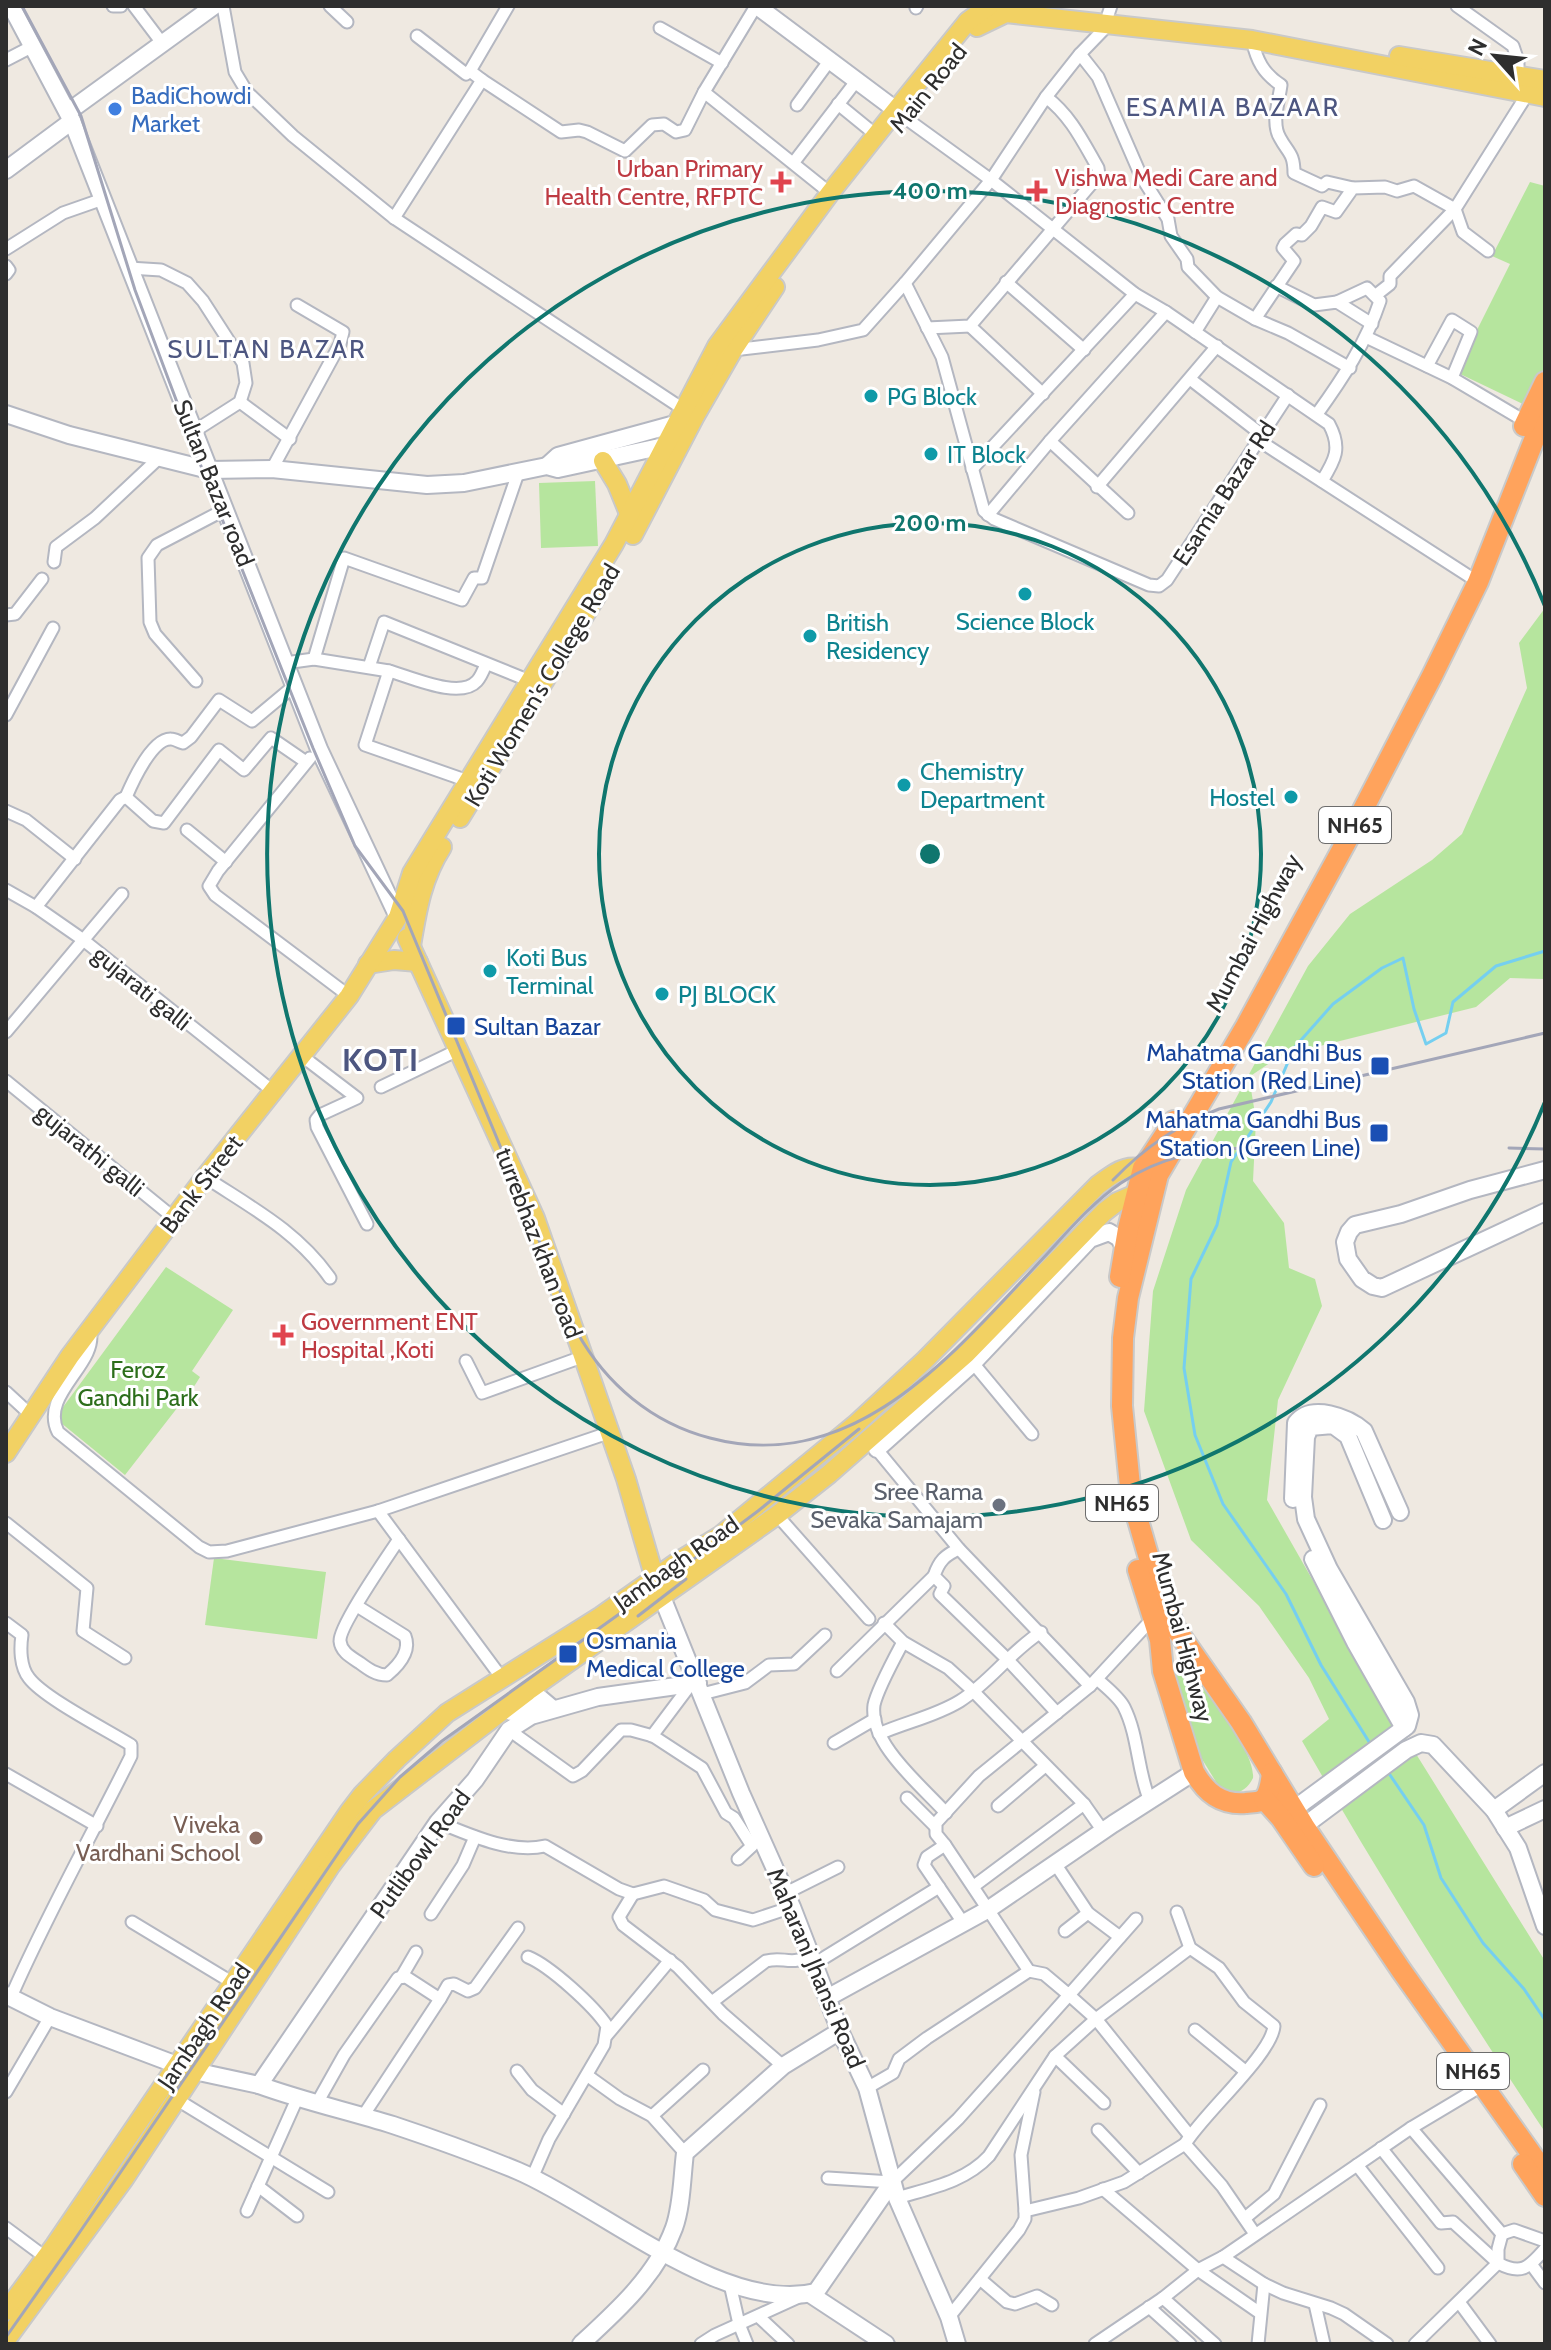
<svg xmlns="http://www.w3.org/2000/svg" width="1551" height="2350" viewBox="0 0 1551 2350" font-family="Cabin,sans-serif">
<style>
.green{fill:#b6e59e}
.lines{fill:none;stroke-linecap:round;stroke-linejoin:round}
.stream{stroke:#75cff0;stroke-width:3}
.street-casing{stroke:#b4b7c1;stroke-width:15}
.secondary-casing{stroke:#b4b7c1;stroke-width:20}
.primary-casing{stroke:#c9c9c9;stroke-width:22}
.highway-casing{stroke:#c9c9c9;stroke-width:24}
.street{stroke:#fff;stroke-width:11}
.secondary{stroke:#fff;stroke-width:16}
.primary{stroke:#f2d163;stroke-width:18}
.highway{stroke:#ffa35c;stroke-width:20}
.rail{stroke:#a3a6b8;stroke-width:3}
.ring{fill:none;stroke:#0f766e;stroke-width:4}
.shop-dot{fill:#3f7fe0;stroke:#fff;stroke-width:3}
.health-dot{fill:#e0444e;stroke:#fff;stroke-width:3}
.culture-dot{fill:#0f9aa8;stroke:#fff;stroke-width:3}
.transit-dot{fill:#1a4fb4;stroke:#fff;stroke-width:3}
.worship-dot{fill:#6b7280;stroke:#fff;stroke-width:3}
.education-dot{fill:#8d6e63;stroke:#fff;stroke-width:3}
.labels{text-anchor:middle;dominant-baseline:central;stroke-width:6;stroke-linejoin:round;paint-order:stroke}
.shield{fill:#fff;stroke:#6d6d6d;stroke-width:2}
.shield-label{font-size:22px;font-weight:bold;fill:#2e2e2e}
.street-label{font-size:24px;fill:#2e2e2e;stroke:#fff}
.shop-label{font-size:24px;fill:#366cbe;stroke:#fff;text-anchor:start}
.health-label{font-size:24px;fill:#be3a42;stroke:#fff;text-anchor:start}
.culture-label{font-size:24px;fill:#0d838f;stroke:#fff;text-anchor:start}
.transit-label{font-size:24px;fill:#164399;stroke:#fff;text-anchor:start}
.park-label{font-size:24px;fill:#2c6e1b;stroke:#fff}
.worship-label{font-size:24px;fill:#5b616d;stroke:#fff;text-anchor:end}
.education-label{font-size:24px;fill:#785e54;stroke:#fff;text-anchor:end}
.neighbourhood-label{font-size:26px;letter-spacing:2px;fill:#4d5680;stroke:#fff}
.district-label{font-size:32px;font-weight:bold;letter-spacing:2px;fill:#4d5680;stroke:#fff}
.centre{fill:#0f766e;stroke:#fff;stroke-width:4}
.ring-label{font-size:24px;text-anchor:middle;font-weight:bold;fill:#0f766e;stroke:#fff;stroke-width:6;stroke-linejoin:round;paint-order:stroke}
</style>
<rect width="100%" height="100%" fill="#efe9e1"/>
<g class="green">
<path d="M1530,182L1545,186V371L1529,407L1456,372L1510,264L1492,256Z"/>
<path d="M595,481L598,546L541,548L539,483Z"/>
<path d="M1545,608V979L1510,978L1476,1007L1280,1056L1249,1077L1256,1120L1253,1181L1284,1223L1289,1268L1315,1279L1322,1306L1278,1400L1267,1500L1365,1672L1545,1961V2132C1460,2004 1378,1874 1302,1741L1329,1719L1309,1678L1259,1606L1191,1540L1144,1411L1153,1291L1186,1190L1308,966L1350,914L1432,860L1462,834L1527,688L1519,643Z"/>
<path d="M166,1267L233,1310L192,1371L200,1377L195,1385L125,1475L55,1418Z"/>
<path d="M214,1558L326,1572L317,1639L205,1625Z"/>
<path d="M1180,1663L1189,1667C1205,1690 1256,1752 1253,1778C1246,1792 1235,1796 1221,1790L1197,1751L1172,1672Z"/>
</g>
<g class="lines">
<g class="stream">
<path d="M1371,1745L1321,1665L1286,1594L1223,1504L1195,1435L1184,1368L1191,1279L1217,1225L1231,1162L1271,1102L1294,1048L1333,1004L1382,968L1403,958L1414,1009L1426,1044L1446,1033L1453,1002L1496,966L1545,951"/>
<path d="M1388,1772L1424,1825L1441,1878L1483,1943L1524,1989L1545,2020"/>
</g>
<g class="street-casing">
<g id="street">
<path d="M113,6H121"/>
<path d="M134,6L162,43"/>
<path d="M223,6L235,72L247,92L293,136L394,218L683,409"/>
<path d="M330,6L347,22"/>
<path d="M1457,6L1513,46L1518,61V75"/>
<path d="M916,8L917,6"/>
<path d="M1108,15L1111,6"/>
<path d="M660,28L722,63"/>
<path d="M417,36L466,74L470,71"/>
<path d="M1252,40C1257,61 1263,73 1281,85C1279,101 1271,123 1280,138C1288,153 1294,153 1294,173L1322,186L1327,182L1353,188"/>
<path d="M1080,54L1098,77L1141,176L1168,219L1171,236L1187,259L1188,267L1217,297L1255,319L1288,333L1350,368"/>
<path d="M6,60L33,46"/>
<path d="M482,80L561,132L579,130L587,132L625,151L652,125L664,124L676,132L685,130L704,92L756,6"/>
<path d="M704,92L830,193"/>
<path d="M838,104L876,135"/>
<path d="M797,105L830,60"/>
<path d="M904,117L991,180L1135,294L1166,312L1329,424C1342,448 1335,460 1322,481"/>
<path d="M794,162L857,80"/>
<path d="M394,218L482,80L470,71L508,6"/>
<path d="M6,249L63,213L103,199"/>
<path d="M6,266L9,270L6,274"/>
<path d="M129,268L161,270L187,283L203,301L243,363L246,383L240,402L193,432"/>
<path d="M1006,282L1084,350"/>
<path d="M905,283L942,357L984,511L994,519L1149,585L1159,586L1167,580L1288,395"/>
<path d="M1276,286L1314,305L1337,302L1372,324"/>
<path d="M1376,295L1390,284V276L1455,209L1528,93"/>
<path d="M1255,319L1294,261L1283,248L1285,244L1296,234L1302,235L1311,226L1322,207L1336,212L1353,188L1385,187L1397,191L1414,186L1455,209L1463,232L1488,251"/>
<path d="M970,326L1043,394"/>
<path d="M927,328L970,326L1099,175L1098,168C1083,142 1071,116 1046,97"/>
<path d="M1195,332L1217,297"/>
<path d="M1366,337L1452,378L1528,423"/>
<path d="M733,350L818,340L863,330L905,283L991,180L1046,97L1080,54L1107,26"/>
<path d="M1427,366L1452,320L1471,332L1452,378"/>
<path d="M1190,379L1261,434"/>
<path d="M240,402L290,439"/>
<path d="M1317,414C1343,378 1366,343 1380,301L1367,288L1337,302"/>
<path d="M1258,440L1478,582"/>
<path d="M1050,441L1128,513"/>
<path d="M272,469L340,344L343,332L297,305"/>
<path d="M972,469L1135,294"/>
<path d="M1097,487L1217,346"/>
<path d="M988,515L1050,441L1166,312"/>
<path d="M54,562L56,547L95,518L159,458"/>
<path d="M6,615L15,614L42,579"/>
<path d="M314,659L344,558L462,600L474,578H482L518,473"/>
<path d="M285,663L314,659L389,671L365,745L468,781"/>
<path d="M369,667L384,622L530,681"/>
<path d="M389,671C411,677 460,700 477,681C481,677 484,669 486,664"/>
<path d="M196,681L155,634L150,622L148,558L157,545L224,510"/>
<path d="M6,715L53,628"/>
<path d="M310,758L218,871L209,886L215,895L349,996"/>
<path d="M126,797C132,783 152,738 171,739C175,739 179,742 183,743L191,737L219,700L252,721L294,686"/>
<path d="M6,811L26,820L75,859"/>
<path d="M187,830L226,862"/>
<path d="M6,890L36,907L82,939L274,1092"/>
<path d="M36,907L120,800L126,797L153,821L164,823L219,750L244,770L271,738L306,762"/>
<path d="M6,1032L122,894"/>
<path d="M302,1056L357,1098L320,1115L316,1120L317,1127L367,1224"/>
<path d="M6,1081L174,1218"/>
<path d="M381,1087L460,1049"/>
<path d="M205,1177C252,1208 297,1231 330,1278"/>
<path d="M90,1330C99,1364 39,1394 58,1432L199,1547L209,1552L227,1551L378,1511L608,1433"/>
<path d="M466,1361L482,1393L582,1357"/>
<path d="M973,1363L1032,1434"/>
<path d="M6,1392L32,1416"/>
<path d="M874,1446L959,1549L1090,1686"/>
<path d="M378,1511L501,1677"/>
<path d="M777,1515L869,1619"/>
<path d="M6,1523L87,1588L83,1631L125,1658"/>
<path d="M959,1549C945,1555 939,1561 934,1576L944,1586L940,1594L1007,1659L1057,1713"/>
<path d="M357,1606L405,1636C411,1651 399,1665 387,1675C376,1675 368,1669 360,1663C351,1657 341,1652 340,1641C339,1626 388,1556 399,1539"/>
<path d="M6,1623L22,1635C20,1648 20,1667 29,1678C44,1698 107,1730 131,1745V1756C91,1837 47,1914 11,1997"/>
<path d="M884,1623L903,1642L948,1668L971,1689L1084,1804L1103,1831"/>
<path d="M903,1642C895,1657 877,1690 874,1705C869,1744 922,1786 946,1813"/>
<path d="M837,1671L934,1576"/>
<path d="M1097,1679C1106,1687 1119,1697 1124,1707C1139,1737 1137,1771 1150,1801"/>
<path d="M702,1694L745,1683L769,1665L794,1664L825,1635"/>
<path d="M509,1730L573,1776L582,1771L621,1730H631L653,1736L702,1768L726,1813L734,1818L752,1846L738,1859"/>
<path d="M879,1734C905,1722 934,1717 960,1701C990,1682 1011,1651 1041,1632"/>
<path d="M652,1736L691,1684"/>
<path d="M834,1743L875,1719"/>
<path d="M6,1774L97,1826"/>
<path d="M907,1798L935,1826"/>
<path d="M998,1806L1045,1766"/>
<path d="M438,1822C470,1835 511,1854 545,1846L619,1889L633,1894L619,1917L623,1925L678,1967L723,2014L783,2066"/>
<path d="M945,1845L1029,1971L1044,1974L1069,1995L1136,1919"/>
<path d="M1056,1865L1088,1913L1120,1937"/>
<path d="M974,1886L1084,1804"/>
<path d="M786,1893L838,1867"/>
<path d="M633,1894L664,1886L704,1900L715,1910L753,1920L792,1907"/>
<path d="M1177,1912L1190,1948L1219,1968L1244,2002L1274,2026C1272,2054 1203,2114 1185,2144L1222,2186L1255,2234"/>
<path d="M431,1914L463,1865L475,1837"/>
<path d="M132,1922L233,1983"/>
<path d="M964,1924L924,1865L927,1857L945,1845L936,1834V1823L979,1776L1090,1686L1153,1618"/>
<path d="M1065,1931L1088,1913"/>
<path d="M528,1957C550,1966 594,2006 607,2026L604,2045L549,2139L532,2178"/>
<path d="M814,1964L939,1887"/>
<path d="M402,1976L416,1952"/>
<path d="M712,2002L766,1961C784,1956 788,1966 811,1956"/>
<path d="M1195,2030L1245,2071"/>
<path d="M607,2035L670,1960"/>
<path d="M1055,2056L1104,2103"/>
<path d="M517,2071L532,2090L564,2114"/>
<path d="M588,2076L620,2099L652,2116L685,2153"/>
<path d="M867,2088L893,2073L899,2059L927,2038L1029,1971"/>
<path d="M6,2092L50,2017"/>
<path d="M176,2099L328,2192"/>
<path d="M317,2103L344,2055L398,1978L406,1977L440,1999L448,1985L454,1984L468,1991L475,1988L518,1928"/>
<path d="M363,2116L440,1999"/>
<path d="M652,2116L703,2070"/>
<path d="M1411,2128L1502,2234L1514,2230L1545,2241"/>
<path d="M1098,2130L1139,2173"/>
<path d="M1381,2148L1441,2223L1453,2222L1498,2263L1415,2344"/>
<path d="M1357,2165L1438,2268"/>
<path d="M828,2178L892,2182L958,2119L1069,1995L1096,2019L1190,2136"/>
<path d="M258,2186L297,2216"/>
<path d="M1103,2189L1198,2270L1260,2313"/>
<path d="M897,2198C930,2188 965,2182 989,2156L1055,2056L1096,2019L1190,1948"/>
<path d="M247,2211L297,2099"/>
<path d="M1025,2211L1021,2155L1034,2092"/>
<path d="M1245,2218L1274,2194L1320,2105"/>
<path d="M6,2228L45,2257"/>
<path d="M1502,2234L1498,2249V2263C1522,2276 1529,2267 1545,2249"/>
<path d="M1223,2257L1264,2284L1283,2293L1331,2308L1344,2314L1387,2344"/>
<path d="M1531,2264L1545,2283"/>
<path d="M980,2279L1007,2302L1015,2304L1037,2296L1052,2305"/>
<path d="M730,2284L739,2324L747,2344"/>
<path d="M1163,2298L1215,2344"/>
<path d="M1459,2302L1490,2344"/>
<path d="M1315,2304L1324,2344"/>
<path d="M1149,2307L1190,2344"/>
<path d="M758,2316L788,2344"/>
<path d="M949,2317L1019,2230L1025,2219V2211L1079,2198L1124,2182L1185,2144"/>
<path d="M701,2344L715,2335L801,2296"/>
<path d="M1095,2344L1163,2298L1198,2270L1223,2257L1411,2128L1483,2085"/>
<path d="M1258,2344L1264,2284"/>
</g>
</g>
<g class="secondary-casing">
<g id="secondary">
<path d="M11,6L72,121L319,749L398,917"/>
<path d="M757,6L896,110"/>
<path d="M68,112L214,6"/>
<path d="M6,170L72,121"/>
<path d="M6,414L69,435L209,470L272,469L427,485L464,483L547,466L558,469L664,446L675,449"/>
<path d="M547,466L558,456L675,424L685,427"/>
<path d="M1545,1170L1470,1190L1401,1214L1355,1225L1349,1232L1345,1242L1348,1259L1362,1279L1373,1286L1382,1288L1545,1212"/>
<path d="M877,1449L973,1363L1090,1239L1109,1232L1119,1238L1125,1249"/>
<path d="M1293,1499L1296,1423C1311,1403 1348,1417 1364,1431L1400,1512"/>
<path d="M1313,1559L1355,1642L1404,1728"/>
<path d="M662,1597L741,1793L792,1907L840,2031L867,2088L897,2198L949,2317L957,2344"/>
<path d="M511,1712L540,1698L553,1709"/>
<path d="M1294,1809L1407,1726L1410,1715L1406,1702L1329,1569L1306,1519L1303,1497L1306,1437L1310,1427L1333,1425L1348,1436L1383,1520"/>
<path d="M1494,1810L1545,1773"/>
<path d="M1304,1826L1406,1750L1421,1743L1433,1745L1494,1810L1518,1848L1545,1926"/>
<path d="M1505,1828L1545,1809"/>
<path d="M6,1995L50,2017L177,2065"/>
<path d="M827,1998L989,1909L1113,1824L1194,1772"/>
<path d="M194,2071L259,2085L438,1822L475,1780L509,1730L531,1716L598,1697L698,1683"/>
<path d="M259,2085C303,2101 348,2111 393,2125C435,2139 477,2154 518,2171C600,2206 725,2315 816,2292L892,2182"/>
<path d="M810,2294L886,2344"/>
<path d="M581,2344C617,2311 657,2275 674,2228C682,2206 682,2177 685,2153L783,2066L840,2031"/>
</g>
</g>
<g class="primary-casing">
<g id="primary">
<path d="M977,27L1006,13L1252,40L1545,97"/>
<path d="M1399,56L1545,80"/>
<path d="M603,461L617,484L630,516"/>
<path d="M633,535L695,416L733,350L775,287"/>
<path d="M460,818L597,595"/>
<path d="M407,938L535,1218L626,1479L655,1579"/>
<path d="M411,946C417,910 422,878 442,847"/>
<path d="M368,964L394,960L418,962"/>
<path d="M6,1453L70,1356L205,1177L349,996L398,917L412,873L614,544L717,346L830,193L896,110L968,21L989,6"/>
<path d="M6,2311L55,2245L349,1812L362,1795L397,1759L447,1713L601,1616L679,1561L720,1536L856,1424L925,1360L1098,1185C1119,1169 1131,1161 1156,1174"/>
<path d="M6,2340L124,2179L331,1865L373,1810L528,1691L777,1515L829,1474L966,1354L1104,1212L1117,1202L1147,1189"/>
</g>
</g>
<g class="highway-casing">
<g id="highway">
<path d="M1545,412L1478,582L1432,676L1351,833L1246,1026L1158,1175L1128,1298L1123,1338L1122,1406L1131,1496L1157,1586L1176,1629L1241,1722L1304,1826L1401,1970L1545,2173"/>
<path d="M1524,426L1545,382"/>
<path d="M1120,1277L1128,1229L1143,1168L1174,1121"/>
<path d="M1138,1570L1160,1640L1163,1671L1194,1772C1206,1793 1221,1805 1246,1803C1253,1802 1260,1803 1265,1798C1270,1791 1271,1781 1272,1773"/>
<path d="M1264,1799L1281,1818L1314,1866"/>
<path d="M1523,2164L1545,2196"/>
</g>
</g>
<use href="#street" class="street"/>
<use href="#secondary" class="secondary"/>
<use href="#primary" class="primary"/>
<use href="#highway" class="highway"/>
<g class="rail">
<path d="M22,6L81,116L135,290L199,461L313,748L355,846L403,911L577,1332C606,1384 652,1423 710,1438C857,1477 957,1349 1047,1254C1070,1229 1093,1202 1121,1183C1161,1156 1206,1148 1254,1148"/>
<path d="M1509,1148L1545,1149"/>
<path d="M1113,1180C1145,1147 1177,1125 1219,1109L1545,1033"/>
<path d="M638,1616L686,1579"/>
<path d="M6,2337L73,2242L358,1824L400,1777L442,1741L643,1597L758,1511L859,1429"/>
</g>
</g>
<g class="ring">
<circle cx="930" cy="854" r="331"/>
<path d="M1545 1102A663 663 0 1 1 1545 606"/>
</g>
<circle class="shop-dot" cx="115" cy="109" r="8"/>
<g class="health-dot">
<path d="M777 170h8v8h8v8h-8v8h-8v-8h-8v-8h8z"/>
<path d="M1033 179h8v8h8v8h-8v8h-8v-8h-8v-8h8z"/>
<path d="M279 1323h8v8h8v8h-8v8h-8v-8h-8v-8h8z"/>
</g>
<g class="culture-dot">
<circle cx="871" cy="396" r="8"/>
<circle cx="931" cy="454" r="8"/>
<circle cx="1025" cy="594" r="8"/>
<circle cx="810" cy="636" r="8"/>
<circle cx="904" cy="785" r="8"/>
<circle cx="1291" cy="797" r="8"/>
<circle cx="490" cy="971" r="8"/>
<circle cx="662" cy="994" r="8"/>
</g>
<g class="transit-dot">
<rect x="446" y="1016" width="20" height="20" rx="4"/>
<rect x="1370" y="1056" width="20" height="20" rx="4"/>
<rect x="1369" y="1123" width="20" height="20" rx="4"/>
<rect x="558" y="1644" width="20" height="20" rx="4"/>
</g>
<circle class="worship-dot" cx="999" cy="1505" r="8"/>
<circle class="education-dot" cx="256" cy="1838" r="8"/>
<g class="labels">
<g class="shield">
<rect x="1319" y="807" width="72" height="36" rx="6"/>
<rect x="1086" y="1485" width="72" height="36" rx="6"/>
<rect x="1437" y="2053" width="72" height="36" rx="6"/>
</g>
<g class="shield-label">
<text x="1355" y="825">NH65</text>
<text x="1122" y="1503">NH65</text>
<text x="1473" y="2071">NH65</text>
</g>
<g class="street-label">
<text transform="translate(928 88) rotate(-51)">Main Road</text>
<text transform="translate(214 483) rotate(68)">Sultan Bazar road</text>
<text transform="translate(1224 493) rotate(-57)">Esamia Bazar Rd</text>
<text transform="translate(542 685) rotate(-59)">Koti Women's College Road</text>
<text transform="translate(1253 933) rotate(-62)">Mumbai Highway</text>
<text transform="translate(142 988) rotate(39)">gujarati galli</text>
<text transform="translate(90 1150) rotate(39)">gujarathi galli</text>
<text transform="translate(201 1184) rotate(-52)">Bank Street</text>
<text transform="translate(539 1243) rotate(69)">turrebhaz khan road</text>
<text transform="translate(676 1563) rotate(-35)">Jambagh Road</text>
<text transform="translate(1183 1637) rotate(75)">Mumbai Highway</text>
<text transform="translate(420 1854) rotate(-54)">Putlibowl Road</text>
<text transform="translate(816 1968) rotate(67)">Maharani Jhansi Road</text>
<text transform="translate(204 2026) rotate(-56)">Jambagh Road</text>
</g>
<g class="shop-label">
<text x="131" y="95">BadiChowdi<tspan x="131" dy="28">Market</tspan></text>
</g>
<g class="health-label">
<text x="763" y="168" text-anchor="end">Urban Primary<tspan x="763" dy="28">Health Centre, RFPTC</tspan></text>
<text x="1055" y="177">Vishwa Medi Care and<tspan x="1055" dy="28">Diagnostic Centre</tspan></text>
<text x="301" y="1321">Government ENT<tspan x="301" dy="28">Hospital ,Koti</tspan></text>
</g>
<g class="culture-label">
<text x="887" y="396">PG Block</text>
<text x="947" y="454">IT Block</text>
<text x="1025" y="621" text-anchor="middle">Science Block</text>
<text x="826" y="622">British<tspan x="826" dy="28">Residency</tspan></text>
<text x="920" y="771">Chemistry<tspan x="920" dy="28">Department</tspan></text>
<text x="1275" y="797" text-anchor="end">Hostel</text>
<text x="506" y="957">Koti Bus<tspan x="506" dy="28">Terminal</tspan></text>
<text x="678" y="994">PJ BLOCK</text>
</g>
<g class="transit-label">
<text x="474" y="1026">Sultan Bazar</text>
<text x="1362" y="1052" text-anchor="end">Mahatma Gandhi Bus<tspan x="1362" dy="28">Station (Red Line)</tspan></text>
<text x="1361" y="1119" text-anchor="end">Mahatma Gandhi Bus<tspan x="1361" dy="28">Station (Green Line)</tspan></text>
<text x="586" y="1640">Osmania<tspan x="586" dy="28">Medical College</tspan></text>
</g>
<g class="park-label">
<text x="138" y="1369">Feroz<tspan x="138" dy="28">Gandhi Park</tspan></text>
</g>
<g class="worship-label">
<text x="983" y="1491">Sree Rama<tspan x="983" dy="28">Sevaka Samajam</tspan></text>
</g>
<g class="education-label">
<text x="240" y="1824">Viveka<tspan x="240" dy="28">Vardhani School</tspan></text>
</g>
<g class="neighbourhood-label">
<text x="1233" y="107">ESAMIA BAZAAR</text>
<text x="267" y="349">SULTAN BAZAR</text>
</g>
<g class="district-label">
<text x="381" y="1059">KOTI</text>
</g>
</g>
<circle cx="930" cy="854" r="12" class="centre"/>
<g class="ring-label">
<text x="930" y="199">400 m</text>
<text x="930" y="531">200 m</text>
</g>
<rect width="1551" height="2350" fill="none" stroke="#2e2e2e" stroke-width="16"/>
<g transform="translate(1495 56) rotate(297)" stroke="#ffffff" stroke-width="6" paint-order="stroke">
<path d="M0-6L14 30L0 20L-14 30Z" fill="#2e2e2e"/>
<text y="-12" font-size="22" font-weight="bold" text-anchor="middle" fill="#2e2e2e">N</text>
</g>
</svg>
